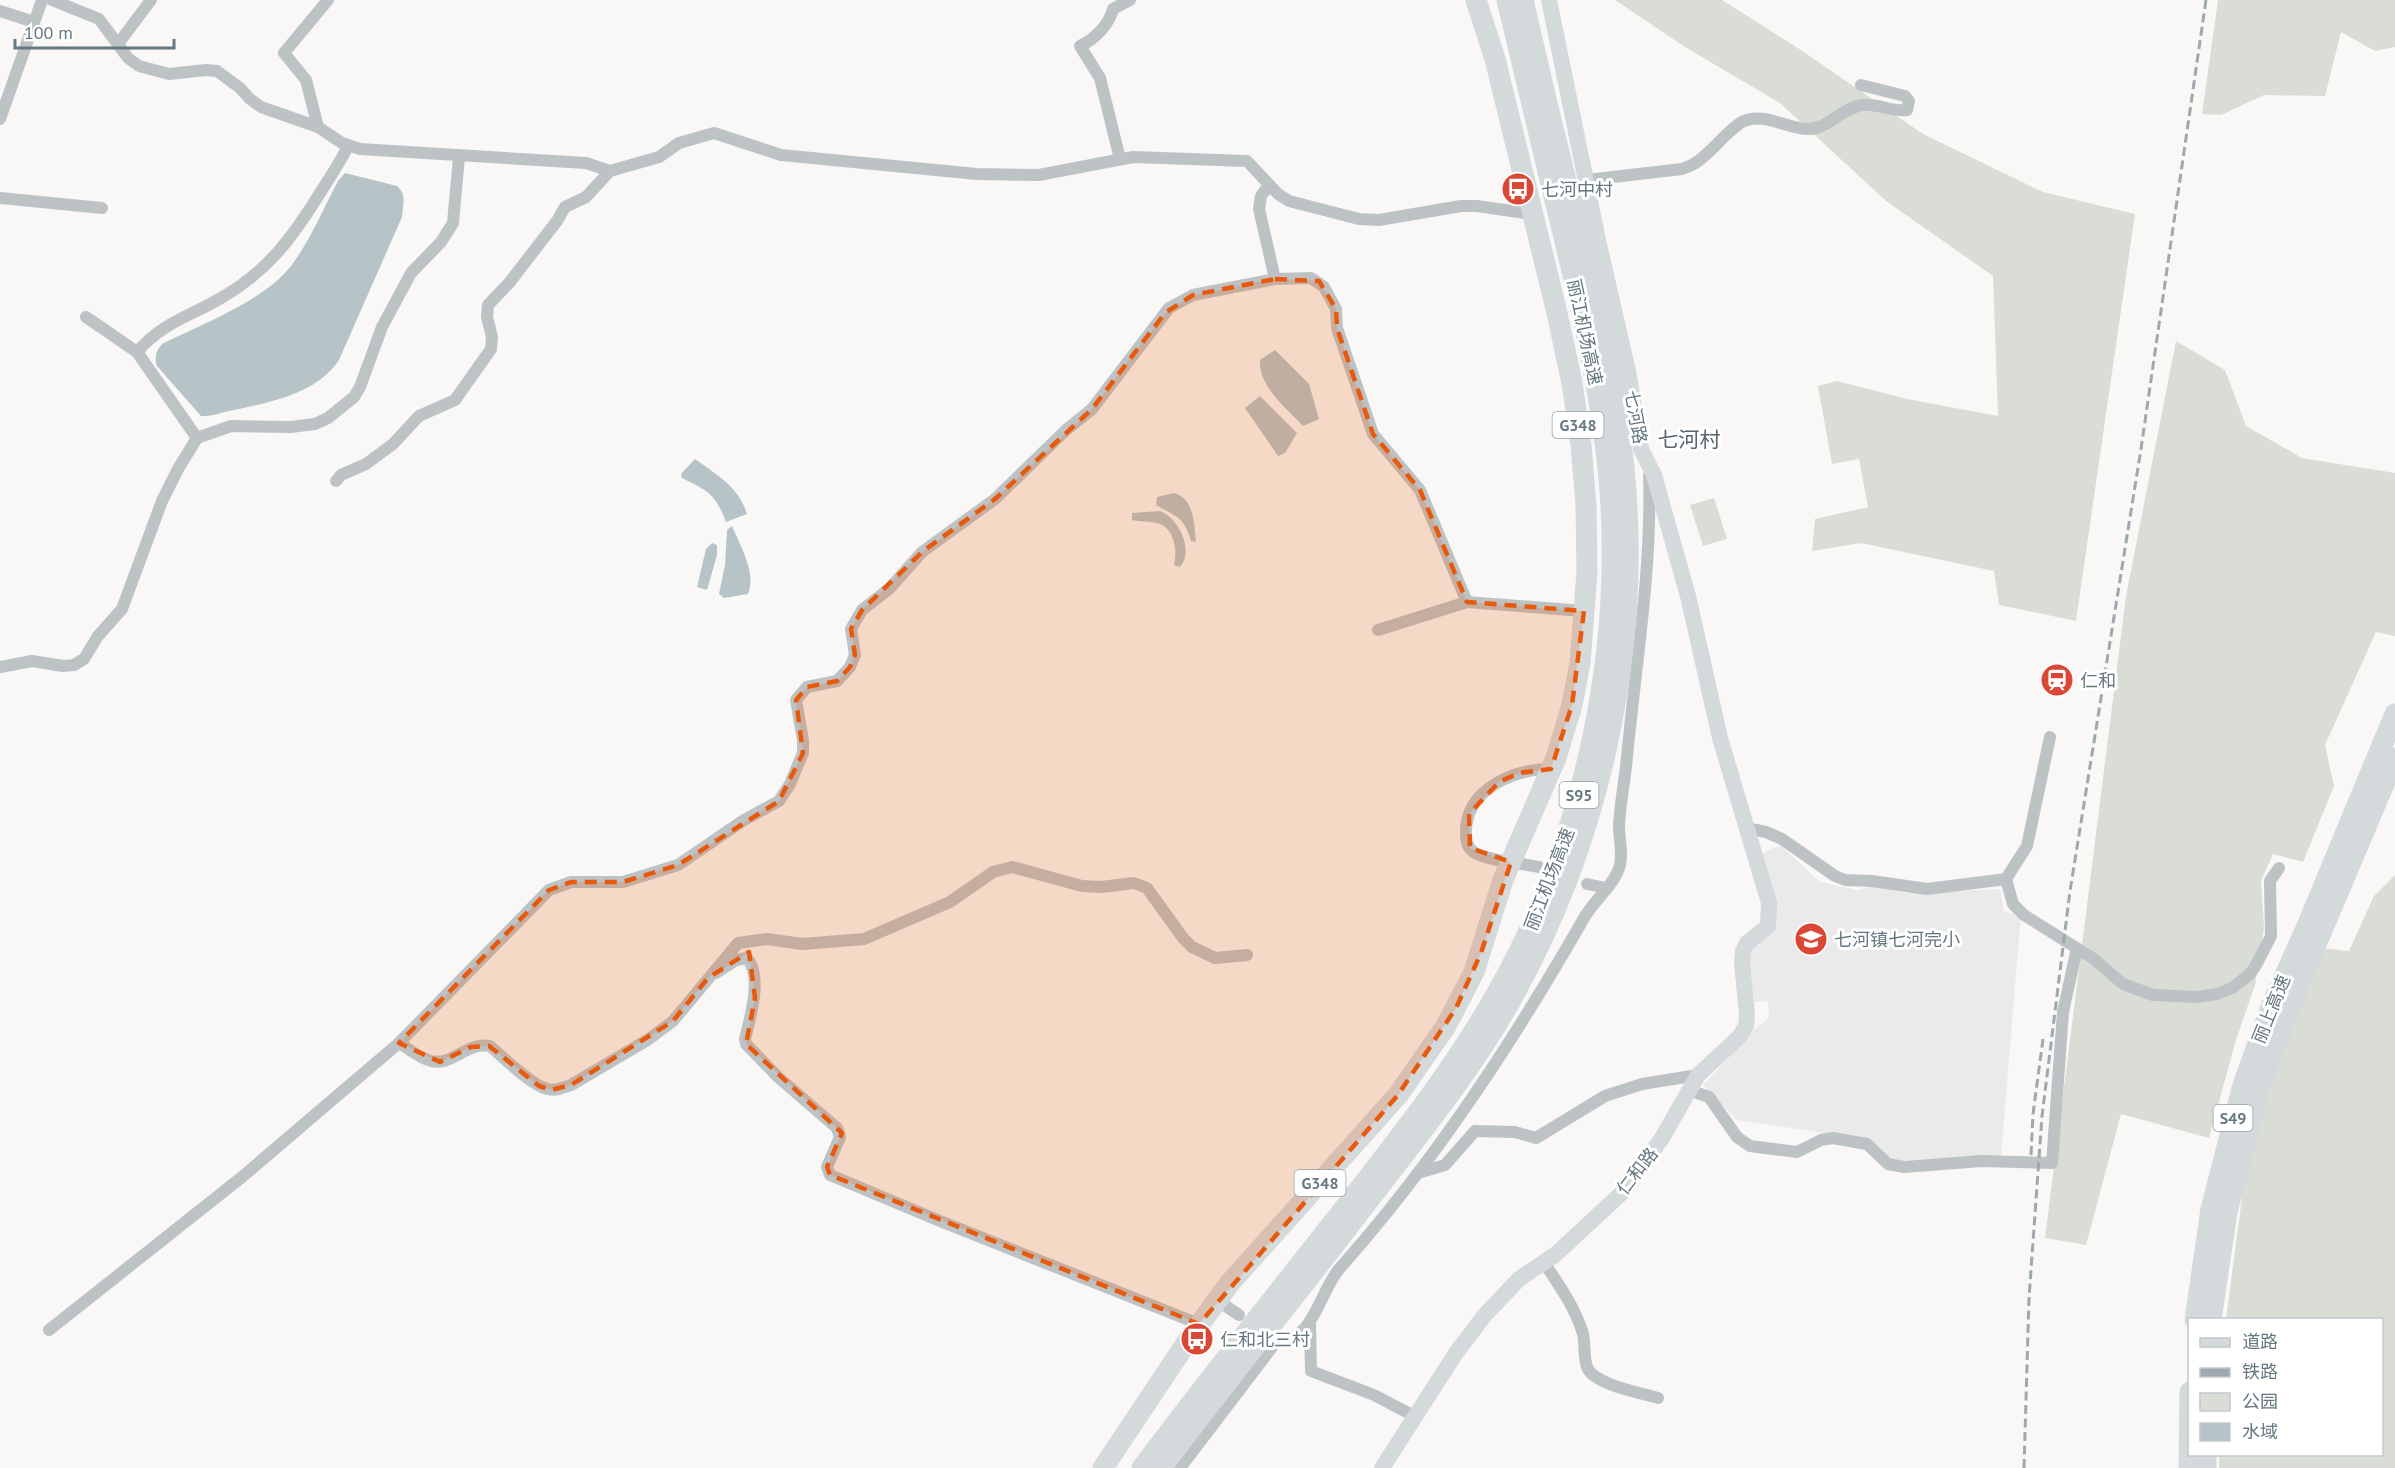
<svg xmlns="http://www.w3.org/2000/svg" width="2395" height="1468" viewBox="0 0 2395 1468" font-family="'PT Sans','Noto Sans SC',sans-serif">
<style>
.built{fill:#e9eae9}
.green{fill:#d9ddd6}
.water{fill:#b7c4c7}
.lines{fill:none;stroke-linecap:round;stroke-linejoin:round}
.street{stroke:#bdc3c5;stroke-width:12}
.secondary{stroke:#d4d9db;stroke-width:16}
.highway{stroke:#d4d9db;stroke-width:21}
.rail{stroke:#9fa8ac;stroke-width:3;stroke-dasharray:9 4.5;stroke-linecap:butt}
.marked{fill:#e8590c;fill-opacity:0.2;stroke:#e8590c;stroke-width:4.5;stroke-dasharray:12 8;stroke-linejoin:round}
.labels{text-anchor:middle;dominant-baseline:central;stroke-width:6;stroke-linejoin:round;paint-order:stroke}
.shield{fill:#fff;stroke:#93a0a5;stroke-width:1.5}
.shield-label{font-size:16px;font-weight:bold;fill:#65777f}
.poi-label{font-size:18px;fill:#65777f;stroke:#fff;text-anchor:start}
.street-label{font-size:18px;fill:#65777f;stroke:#fff}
.quarter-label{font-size:21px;fill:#57646b;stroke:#fff}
</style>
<rect width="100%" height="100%" fill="#f9f8f6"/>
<path class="built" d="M1780,845L1820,882L1858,890L1873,886L1906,893L2000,889L2004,912L2021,915L2001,1156L1889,1161L1871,1140L1737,1120L1703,1085L1756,1028L1769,1018L1768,1001L1754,1002L1749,949L1773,929L1759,855Z"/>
<g class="green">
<path d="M1615,0H1722L1801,50L1923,134L2043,192L2135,214L2076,621L1999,605L1994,571L1861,543L1812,551L1815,519L1868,507L1859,459L1832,464L1818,386L1837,381L1907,399L1998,416L1993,276L1886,201L1780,103L1685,47Z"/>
<path d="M2218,0H2395V47L2375,51L2341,32L2325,96L2264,95L2221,115L2202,114Z"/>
<path d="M2176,341L2225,370L2246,426L2302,458L2395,473V636L2376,632L2325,745L2334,786L2303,862L2273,854L2261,881L2264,928L2255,985L2236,1040L2209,1138L2121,1114L2086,1245L2045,1238L2126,596Z"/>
<path d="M1714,498L1727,539L1703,546L1690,505Z"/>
<path d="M2395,875V1468H2219V1455L2382,1454V1320L2226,1319L2243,1190L2257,1127L2320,948L2349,951L2374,896Z"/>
</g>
<g class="water">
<path d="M345,173L397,186C407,195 403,204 402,217L339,360C316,395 266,403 229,411C220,413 210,417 201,416L157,366C154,357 156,351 162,344C202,324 264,301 291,266C310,241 323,209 338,181Z"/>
<path d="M1275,350L1309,384L1319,419L1303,426C1287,409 1258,386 1260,360Z"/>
<path d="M1260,396L1297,433L1285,453L1278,456L1245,408Z"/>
<path d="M695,459C717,475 739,487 747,514L726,522C715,493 708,491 682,478L681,474Z"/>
<path d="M1174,493C1195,499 1194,525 1196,542L1191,541C1184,516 1175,516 1156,505L1157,497Z"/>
<path d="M1160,511C1178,517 1195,551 1180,567L1174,565C1178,550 1174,527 1157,523C1149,521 1140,522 1132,520V513Z"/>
<path d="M732,526C740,545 757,574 748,594L724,598L719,594L725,565L727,530Z"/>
<path d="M712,543L717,545V555L707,590L697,587L706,549Z"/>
</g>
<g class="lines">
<g class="street">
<path d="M52,0L99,19L128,58L139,66L169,74L206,70L217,71L240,88L250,99L261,107L318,127L342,143L360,149L586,163L610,171L659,157L679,143L714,133L781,155L977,174L1039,175L1133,157L1247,161L1278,194L1289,201L1359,219L1379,220L1461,206H1477L1532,214"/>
<path d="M0,11L34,22"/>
<path d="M118,44L151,0"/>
<path d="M0,119L42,0"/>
<path d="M318,127L306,80L284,53L328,0"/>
<path d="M1120,159L1100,78L1080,46C1095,39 1109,25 1113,9L1130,0"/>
<path d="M1587,180L1682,169L1692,165C1711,155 1727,129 1744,121C1763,112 1788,129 1808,129C1828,129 1842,108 1862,105C1877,103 1892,112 1907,110L1909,101L1905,96L1861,85"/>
<path d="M1269,185L1261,196L1259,209L1275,279"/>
<path d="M0,198L102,208"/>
<path d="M86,317L137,352L197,438"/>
<path d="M137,352C163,322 189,317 221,298C268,271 292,238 320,193C330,177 340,163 348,146"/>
<path d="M336,481L341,475L366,464L393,444L419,416L455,400L491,349L492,337L487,317L488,305L509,283L557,221L565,207L586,197L610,171"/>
<path d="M1378,630L1467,602L1584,611"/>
<path d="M0,667L32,661L63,666L74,665L84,659L98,636L122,609L162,501L178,469L197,438L231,426L291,427L315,424L328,418L354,397L360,387L382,327L411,273L441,242L453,223L459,157"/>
<path d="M1746,828L1766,832L1782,839L1835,876L1845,880L1872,881L1927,889L2006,879L2027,846L2050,737"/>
<path d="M1539,867C1524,864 1486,860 1475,853C1467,848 1466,841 1466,832C1466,789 1514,769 1551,769"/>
<path d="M2006,879L2013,904L2024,915L2094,959L2123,984L2153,995L2196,997L2217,994L2232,988L2250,974L2256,965L2271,936L2270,881L2279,868"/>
<path d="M1587,884L1606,888"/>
<path d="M716,973L736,960L747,958C763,976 750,1018 745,1039L746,1044L778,1077L837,1128L840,1137L827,1167L830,1175L940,1221L1199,1324"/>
<path d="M399,1043C408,1048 418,1057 428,1060C451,1069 466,1041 490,1046C504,1058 531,1085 547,1089C555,1091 563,1088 571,1085L649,1039L673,1021L738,943L767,939L802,944L864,939L950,902L993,872L1012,867L1082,886L1101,887L1134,883L1147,888L1183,938L1192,947L1215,958L1247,955"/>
<path d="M1689,1090L1709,1097L1737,1137L1750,1146L1797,1152L1821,1140L1833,1138L1867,1144L1888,1164L1904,1167L1982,1161L2052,1163L2063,1012L2077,948"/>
<path d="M1418,1173L1445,1165L1475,1131L1515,1132L1536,1138L1605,1096L1642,1084L1698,1075"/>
<path d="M1543,1261C1559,1285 1575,1307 1583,1334C1586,1346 1582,1366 1592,1374C1609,1388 1638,1392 1658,1398"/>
<path d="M1217,1300L1239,1315"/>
<path d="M1310,1323L1311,1371L1374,1395L1416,1417"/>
<path d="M49,1330L242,1177L399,1043L549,890L571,882H623L678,865L744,820L779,801L790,784L803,753V740L796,700L807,687L837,681L850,667L855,655L851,629L862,610L890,588L922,552L995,499L1066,430L1092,409L1169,308L1193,295L1275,279L1311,278L1324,287L1336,309L1337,328L1373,434L1420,490L1467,602"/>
<path d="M1180,1468L1276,1342C1314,1342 1319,1292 1340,1268C1435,1161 1513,1042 1584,918C1593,901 1615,885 1620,865C1623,853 1619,838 1619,826C1620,803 1625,780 1627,757C1636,662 1652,570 1649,475"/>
</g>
<path class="secondary" d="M1382,1468L1456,1353L1484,1316L1519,1279L1556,1254L1625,1190L1662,1138L1698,1075L1739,1037L1746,1026L1747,1015L1742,962L1743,951L1747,943L1768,926L1769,903L1720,738L1688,596L1654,475L1641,449L1628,371L1598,240L1549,0"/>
<g class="highway">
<path d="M2195,1320L2211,1209L2243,1085L2272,1004L2307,926L2395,714"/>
<path d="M2211,1320L2227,1212L2259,1090L2288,1011L2395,758"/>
<path d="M2206,1454V1468"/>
<path d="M1103,1468L1189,1339L1229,1284L1398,1095L1446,1026L1474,972L1503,880L1556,758L1572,705L1580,663L1587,572L1586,505L1581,445L1572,383L1557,313L1495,59L1476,0"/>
<path d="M1142,1468C1209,1379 1278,1292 1347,1205C1400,1137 1454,1069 1497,993C1585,837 1626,648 1608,468C1599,382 1579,298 1558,213C1541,142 1524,71 1507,0"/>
<path d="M1161,1468C1231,1375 1304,1285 1375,1192C1423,1130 1472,1069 1511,1000C1600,841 1642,650 1624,468C1615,381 1594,298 1574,213C1556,142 1539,71 1523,0"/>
<path d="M2189,1468L2190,1392"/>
</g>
<g class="rail">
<path d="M2031,1155L2033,1114L2043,1039"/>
<path d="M2024,1468L2029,1298L2042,1116L2070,891L2141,449L2206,0"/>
</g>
</g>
<path class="marked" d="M1275,279L1319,281L1336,309L1337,328L1373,434L1420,490L1467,602L1584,611L1572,705L1551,769L1519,773L1499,782L1469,814L1470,848L1511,862L1481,953L1456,1008L1398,1095L1199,1324L830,1175L827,1167L842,1133L746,1044L755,998L749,952L708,978L673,1021L571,1085L551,1090L539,1086L489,1046L471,1047L440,1062L399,1043L549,890L571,882H623L678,865L779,801L803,753L796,700L807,687L837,681L850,667L855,655L851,629L862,610L922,552L995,499L1092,409L1165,313L1193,295Z"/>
<defs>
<g id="bus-disc" transform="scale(1.725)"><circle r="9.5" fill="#da4735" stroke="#fff"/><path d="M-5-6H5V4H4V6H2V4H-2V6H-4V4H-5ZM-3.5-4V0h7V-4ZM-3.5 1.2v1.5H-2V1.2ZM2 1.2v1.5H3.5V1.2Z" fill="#fff"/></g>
<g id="station-disc" transform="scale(1.725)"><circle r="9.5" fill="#da4735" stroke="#fff"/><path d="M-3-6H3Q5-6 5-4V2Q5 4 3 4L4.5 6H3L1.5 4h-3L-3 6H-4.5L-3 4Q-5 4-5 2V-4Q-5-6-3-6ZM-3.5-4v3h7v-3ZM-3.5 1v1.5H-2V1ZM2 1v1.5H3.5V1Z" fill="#fff"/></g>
<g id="school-disc" transform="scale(1.725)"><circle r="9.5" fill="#da4735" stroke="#fff"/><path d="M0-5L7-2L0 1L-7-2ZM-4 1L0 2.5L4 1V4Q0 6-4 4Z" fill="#fff"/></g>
</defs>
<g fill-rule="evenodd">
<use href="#bus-disc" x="1518" y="189"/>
<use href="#station-disc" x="2057" y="680"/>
<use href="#school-disc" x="1811" y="939"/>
<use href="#bus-disc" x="1197" y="1339"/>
</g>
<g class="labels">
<g class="shield">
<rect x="1552.5" y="412" width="51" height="26" rx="4.5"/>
<rect x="1559.5" y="782" width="39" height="26" rx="4.5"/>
<rect x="2213.5" y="1105" width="39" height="26" rx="4.5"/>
<rect x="1294.5" y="1170" width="51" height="26" rx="4.5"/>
</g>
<g class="shield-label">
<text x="1578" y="425">G348</text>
<text x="1579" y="795">S95</text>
<text x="2233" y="1118">S49</text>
<text x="1320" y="1183">G348</text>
</g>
<g class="poi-label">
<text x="1541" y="189">七河中村</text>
<text x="2080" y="680">仁和</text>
<text x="1834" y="939">七河镇七河完小</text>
<text x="1220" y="1339">仁和北三村</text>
</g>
<g class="street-label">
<text transform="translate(1585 332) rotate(78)">丽江机场高速</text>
<text transform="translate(1636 417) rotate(80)">七河路</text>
<text transform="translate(1549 879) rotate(-69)">丽江机场高速</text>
<text transform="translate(2271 1009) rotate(-68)">丽上高速</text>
<text transform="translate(1637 1171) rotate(-52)">仁和路</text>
</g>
<g class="quarter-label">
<text x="1689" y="439">七河村</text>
</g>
</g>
<rect x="2188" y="1318" width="195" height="138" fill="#ffffff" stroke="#c1c9cc" stroke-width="1.5"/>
<rect x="2200" y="1338" width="30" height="9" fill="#d4d9db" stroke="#c1c9cc" stroke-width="1.5"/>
<text x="2242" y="1348" font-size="18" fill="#65777f">道路</text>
<rect x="2200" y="1368" width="30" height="9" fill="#9fa8ac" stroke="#c1c9cc" stroke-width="1.5"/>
<text x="2242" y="1378" font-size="18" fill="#65777f">铁路</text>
<rect x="2200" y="1393" width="30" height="18" fill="#d9ddd6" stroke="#c1c9cc" stroke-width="1.5"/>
<text x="2242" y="1408" font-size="18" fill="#65777f">公园</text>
<rect x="2200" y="1423" width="30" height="18" fill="#b7c4c7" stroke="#c1c9cc" stroke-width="1.5"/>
<text x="2242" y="1438" font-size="18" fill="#65777f">水域</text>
<path d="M15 39v9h159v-9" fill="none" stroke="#65777f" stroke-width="3"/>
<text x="24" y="39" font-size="18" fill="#65777f" stroke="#ffffff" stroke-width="4.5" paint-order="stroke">100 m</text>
</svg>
